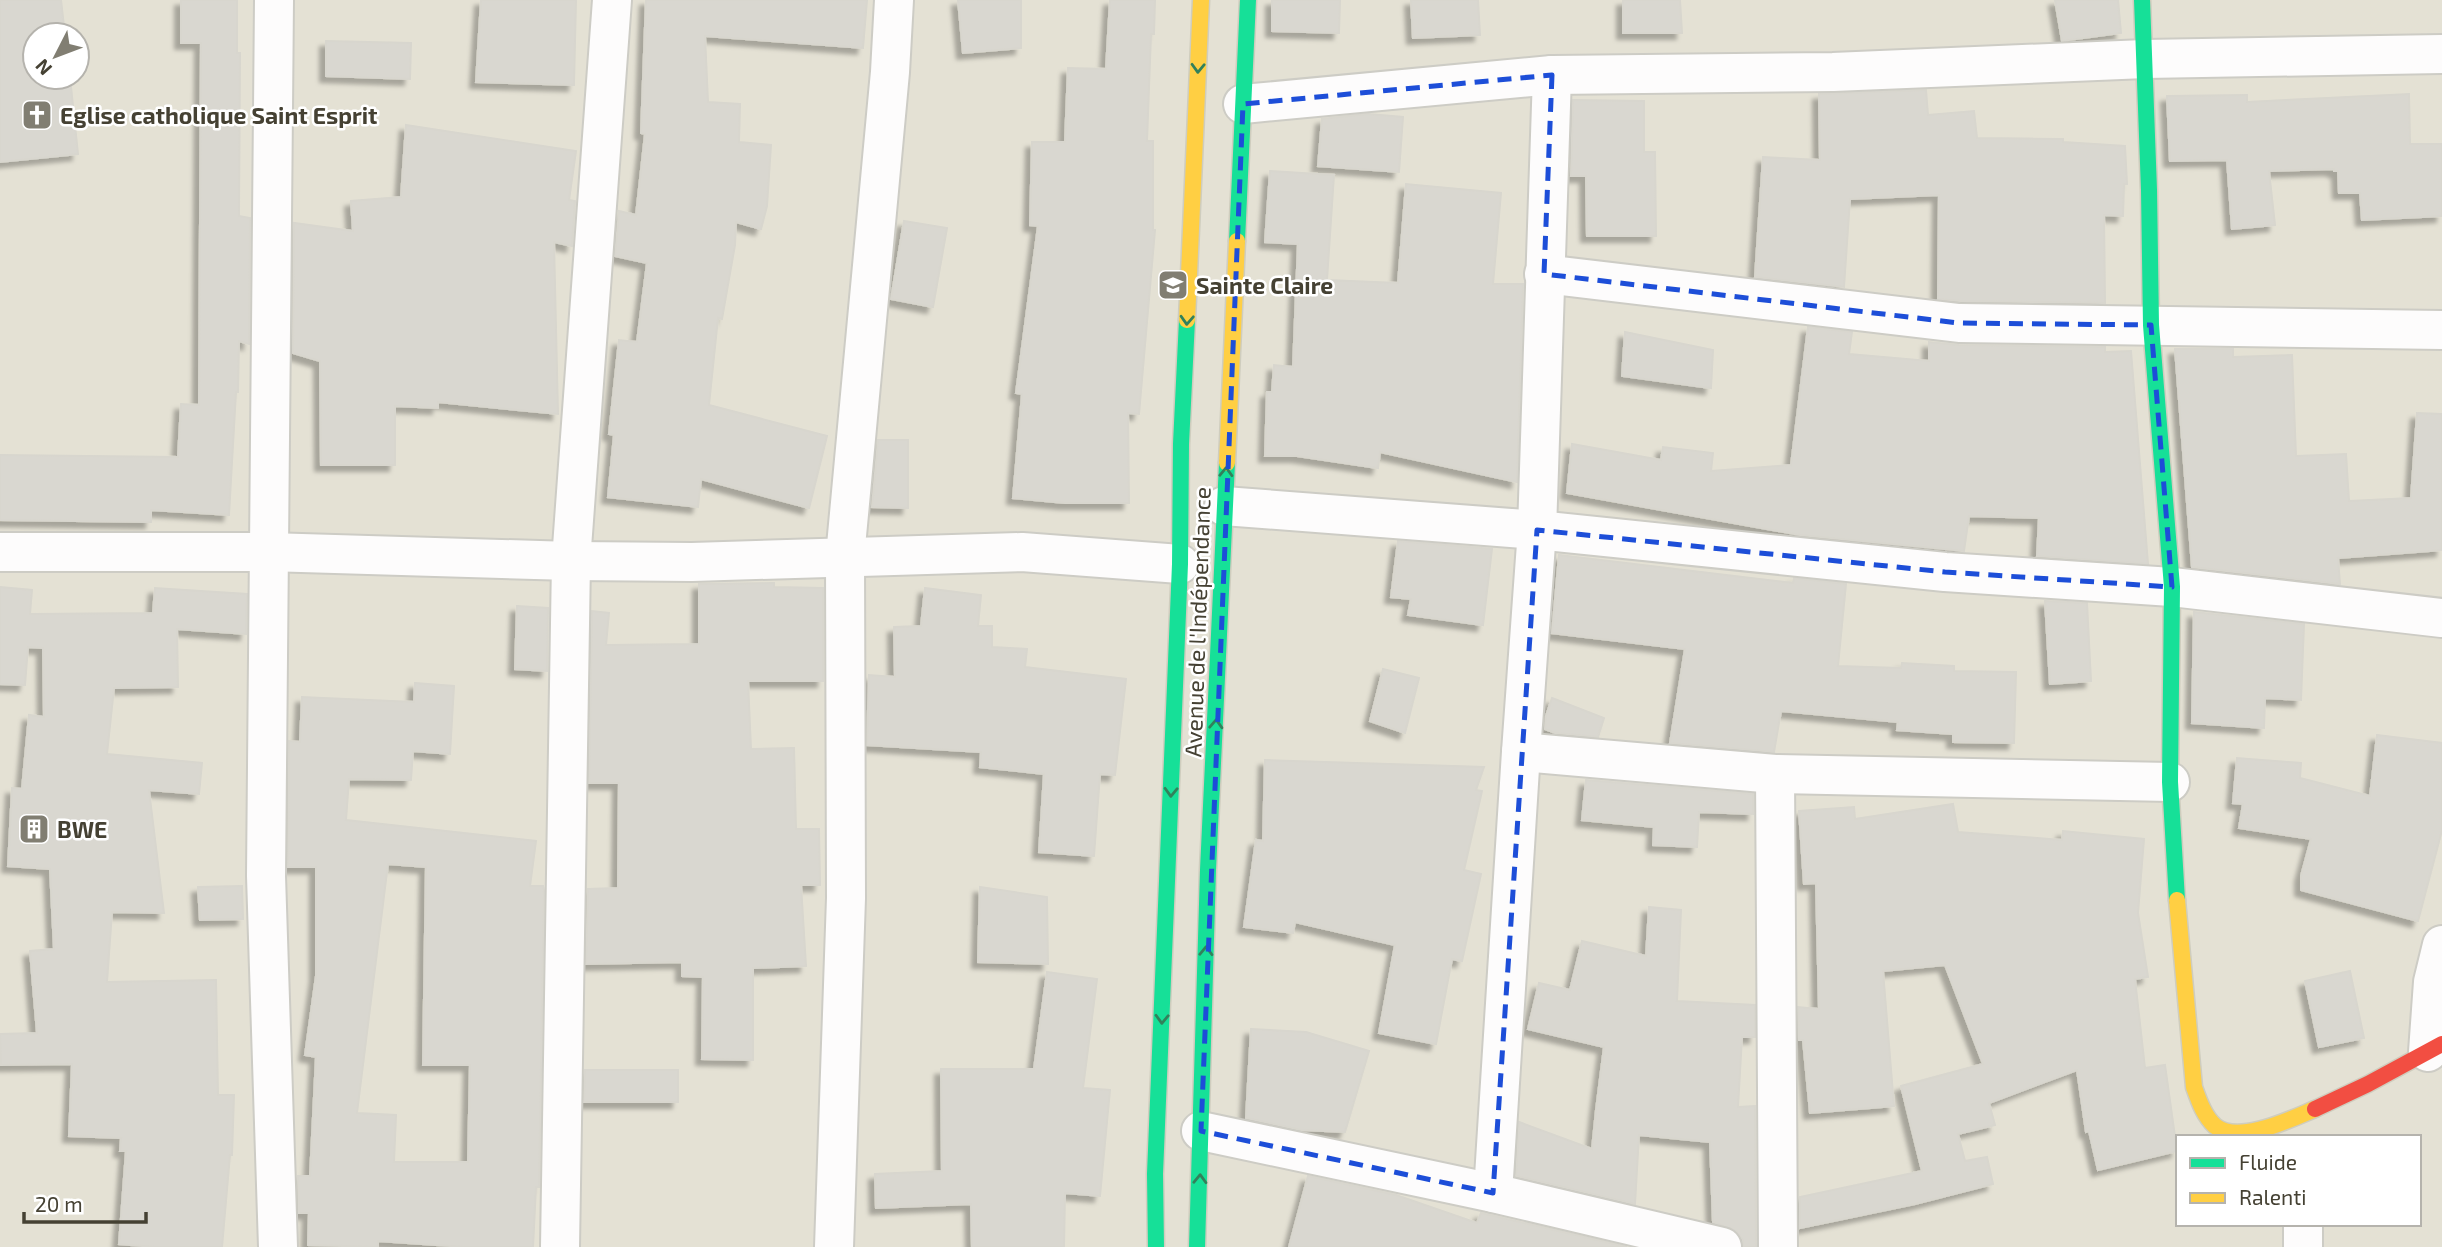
<svg xmlns="http://www.w3.org/2000/svg" width="2442" height="1247" viewBox="0 0 2442 1247" font-family="'Exo 2',sans-serif">
<style>
.residential{fill:#e4e1d4;fill-rule:evenodd}
.building{fill:#d9d7d0;stroke:#d8d6ce;stroke-width:2;fill-rule:evenodd;filter:url(#shadow)}
.lines{fill:none;stroke-linecap:round;stroke-linejoin:round}
.street-casing{stroke:#cdccc5;stroke-width:42}
.fast-casing{stroke:#cfcdbe;stroke-width:19}
.slow-casing{stroke:#cfcdbe;stroke-width:19}
.jam-casing{stroke:#cfcdbe;stroke-width:19}
.street{stroke:#fdfcfc;stroke-width:38}
.fast{stroke:#16e098;stroke-width:16}
.slow{stroke:#ffcf43;stroke-width:16}
.jam{stroke:#f24e42;stroke-width:16}
.oneway{stroke:#32815b}
.marked{fill:none;stroke:#1d4ed8;stroke-width:5;stroke-dasharray:14 9;stroke-linejoin:round}
.labels{text-anchor:middle;dominant-baseline:central;stroke-width:5;stroke-linejoin:round;paint-order:stroke}
.poi-label{font-size:23px;font-weight:bold;fill:#454133;stroke:#fff;text-anchor:start}
.street-label{font-size:23px;fill:#454133;stroke:#fff}
</style>
<defs>
<filter id="shadow"><feDropShadow dx="-6" dy="6" stdDeviation="2" flood-color="#0004"/></filter>
</defs>
<rect width="100%" height="100%" fill="#f0eee8"/>
<path class="residential" d="M0,0H2442V1247H0ZM35,35H77V77H35ZM2178,1137H2419V1224H2178Z"/>
<g class="building">
<path d="M0,0H61L65,35H35V77H70L78,154L0,162Z"/>
<path d="M181,0H237V53H240L239,216L250,218L249,344L239,341L238,392H236L229,515L151,510V522L0,520V455L178,457L181,404L199,405L201,43H181Z"/>
<path d="M481,0H576L574,85L476,82Z"/>
<path d="M646,0H867L863,48L705,36L708,102L740,104L739,142L771,145L767,206L761,229L736,222L735,245L722,319L718,318L709,405L827,436L809,508L701,479L698,507L608,497L614,435L609,434L619,340L637,342L647,263L615,256L619,211L636,215L645,134L641,133Z"/>
<path d="M958,0H1021V48L963,53Z"/>
<path d="M1110,0H1155L1154,34H1151L1147,141H1153V230H1155L1139,414L1128,413L1129,503H1065L1013,498L1022,394L1016,393L1038,226L1030,225L1032,142H1065L1068,68L1106,69Z"/>
<path d="M1272,0H1340L1339,33L1272,31Z"/>
<path d="M1411,0H1478L1480,35L1413,38Z"/>
<path d="M1623,0H1680L1682,33H1623Z"/>
<path d="M2055,0H2118L2121,33L2062,41Z"/>
<path d="M326,41L411,43L410,79L326,76Z"/>
<path d="M1926,90L1928,115L1974,111L1977,138L2063,139V142L2125,146L2127,184H2124L2123,216L2104,215L2105,303L1960,301L1938,299L1939,195L1850,199L1844,287L1755,277L1763,157L1820,160L1819,94Z"/>
<path d="M2409,94L2410,144H2442V216L2362,220L2360,193H2339L2338,171H2334V169L2269,171L2275,225L2232,229L2227,160L2170,161L2167,96L2247,95V102Z"/>
<path d="M1573,100L1644,101V152H1655L1656,236H1587L1586,176H1571Z"/>
<path d="M1368,114L1403,117L1399,172L1318,166L1322,119Z"/>
<path d="M406,125L576,151L569,200L575,201L572,246L554,242L558,414L438,402V408L395,406V465H321L320,361L293,353L294,223L353,231L351,201L401,197Z"/>
<path d="M1270,171L1334,175L1327,280L1398,283L1406,184L1501,193L1493,284H1523L1517,482L1380,452L1378,468L1297,456H1265L1267,392H1272L1274,365L1293,367L1298,244L1265,242Z"/>
<path d="M904,221L947,228L933,307L891,299Z"/>
<path d="M1808,327L1852,332L1849,354L1929,361V342L1959,345L2105,347V352L2131,351L2148,564L2037,556L2039,518L1969,516L1964,551L1800,535L1567,493L1572,444L1661,460L1663,447L1713,453L1711,471L1791,465Z"/>
<path d="M1625,332L1713,350L1711,388L1622,376Z"/>
<path d="M2175,349H2233V357L2292,355L2296,456L2346,454L2349,501L2411,498L2417,413L2442,414V550L2338,558L2340,584L2192,567Z"/>
<path d="M878,440H908V508L872,507Z"/>
<path d="M1398,541L1492,549L1483,625L1408,615L1411,599L1391,597Z"/>
<path d="M1559,555L1793,583L1794,578L1846,584L1838,666L1901,668L1902,663L1954,666V671L2016,672L2014,743L1953,742V734L1897,730L1898,722L1781,711L1774,752L1670,743L1685,649L1552,633Z"/>
<path d="M774,583V587L823,588V681H748L751,749L794,748L796,829H819L820,885H801L806,966L753,968V1060L702,1059L703,977L682,976V962L586,964L588,889L618,888L619,783H589L592,611L609,613L606,645L699,644V584Z"/>
<path d="M0,587L32,590L30,614L153,613L155,588L247,594L246,634L177,629L178,687L114,688L107,754L202,763L199,794L149,790L164,913L112,912L107,982L216,980L218,1095H234L232,1155H230L222,1247H154L119,1244L126,1151H120L121,1138L69,1136L72,1064L1,1065L0,1034L37,1033L30,951L54,949L50,869L8,866L12,788L22,789L29,715L44,717L43,648L28,647L25,685L0,684Z"/>
<path d="M925,588L981,595L978,626H992V647L1027,649L1025,667L1126,679L1115,775L1100,774L1094,856L1039,852L1044,774L980,767L981,752L867,745L869,675L895,677L894,627L921,626Z"/>
<path d="M2045,601L2087,603L2091,681L2050,684Z"/>
<path d="M517,606L548,608L547,671L515,669Z"/>
<path d="M2194,612L2304,624L2301,700L2265,698L2264,728L2192,723Z"/>
<path d="M1383,669L1419,678L1405,733L1370,721Z"/>
<path d="M415,683L454,686L450,754L413,751L411,780L349,779L346,820L536,841L530,886H543L544,890L539,1187H536L533,1247H465L378,1241V1247L308,1245L309,1213H299L298,1176H310L316,1057L305,1055L316,976V867H288L289,741L300,742L302,697L414,702ZM388,864L426,867L423,1065H470L468,1162H394L396,1115L357,1113Z"/>
<path d="M1552,698L1604,718L1598,737L1555,733L1545,729L1546,716Z"/>
<path d="M2377,735L2442,743V830L2418,921L2301,890V876L2311,839L2239,828L2243,804L2233,803L2237,758L2301,763L2300,778L2370,796Z"/>
<path d="M1265,760L1484,767L1476,790L1482,791L1464,870L1481,874L1462,961L1452,959L1436,1044L1379,1033L1395,945L1295,922L1293,933L1244,927L1256,840L1263,841Z"/>
<path d="M1586,780L1753,794V814L1699,812L1697,847L1653,845L1654,827L1582,820Z"/>
<path d="M1953,804L1958,832L2062,840L2063,831L2144,839L2138,913L2148,977L2135,979L2145,1068L2165,1065L2177,1151L2098,1170L2089,1131L2086,1132L2077,1070L1989,1103L1995,1125L1958,1134L1965,1161L1987,1157L1993,1184L1915,1204L1800,1228V1197L1922,1171L1901,1086L1983,1064L1945,965L1883,971L1894,1106L1810,1113L1803,1040H1799L1798,1007L1819,1009L1816,883L1804,884L1799,811L1854,807L1855,819Z"/>
<path d="M242,886L243,919L200,920L198,887Z"/>
<path d="M980,887L1047,897L1048,964L978,962Z"/>
<path d="M1649,907L1681,910L1677,1001L1755,1005V1037H1742L1738,1107L1755,1106L1756,1247H1743V1240L1736,1231L1713,1222L1710,1142L1639,1135L1635,1204L1516,1176L1519,1122L1592,1149L1596,1110L1604,1047L1528,1029L1539,983L1570,990L1582,941L1646,956Z"/>
<path d="M2350,971L2364,1038L2319,1047L2305,981Z"/>
<path d="M1047,972L1097,979L1083,1088L1110,1090L1100,1196L1065,1193L1064,1247H972L971,1204L876,1208L875,1174L942,1171L941,1069H1034Z"/>
<path d="M1251,1029L1306,1032L1369,1051L1345,1132L1301,1130L1246,1118Z"/>
<path d="M585,1070H678V1102H584Z"/>
<path d="M1308,1176L1396,1195L1477,1223L1481,1213L1627,1247H1289Z"/>
</g>
<g class="lines">
<g class="street-casing">
<g id="street">
<path d="M274,0L266,876L278,1247"/>
<path d="M1243,104L1552,75L1833,72L2145,59L2442,54"/>
<path d="M1544,274L1959,323L2442,330"/>
<path d="M1224,506L1537,530L1945,572L2172,587L2442,618"/>
<path d="M0,552H268L571,561L692,562L1022,552L1180,564"/>
<path d="M1521,752L1775,774L2170,782"/>
<path d="M1775,774L1778,1247"/>
<path d="M2428,1052L2433,982L2442,945"/>
<path d="M1201,1131L1493,1193L1722,1247"/>
<path d="M1493,1193L1521,752L1537,530L1552,75"/>
<path d="M560,1247L571,561L612,0"/>
<path d="M834,1247L846,898L845,557L890,72L894,0"/>
<path d="M2303,1247V1224"/>
</g>
</g>
<g class="fast-casing">
<g id="fast">
<path d="M2142,0L2149,190L2151,325L2172,587L2170,782L2177,900"/>
<path d="M1237,241L1248,0"/>
<path d="M1156,1247L1155,1174L1180,564L1181,444L1187,320"/>
<path d="M1197,1247L1208,870L1227,463"/>
</g>
</g>
<g class="slow-casing">
<g id="slow">
<path d="M1187,320L1201,0"/>
<path d="M1227,463L1237,241"/>
<path d="M2177,900L2194,1087C2199,1101 2204,1116 2215,1126C2238,1145 2291,1119 2315,1109"/>
</g>
</g>
<g class="jam-casing">
<path id="jam" d="M2315,1109L2368,1084L2442,1044"/>
</g>
<use href="#street" class="street"/>
<use href="#fast" class="fast"/>
<use href="#slow" class="slow"/>
<use href="#jam" class="jam"/>
</g>
<defs><path id="oneway-chevron" d="M-2-3.5L2.5 0L-2 3.5" fill="none" stroke-width="1.6" stroke-linecap="round" stroke-linejoin="round" transform="scale(1.75)"/></defs>
<g class="oneway">
<use href="#oneway-chevron" transform="translate(1198 68) rotate(92)"/>
<use href="#oneway-chevron" transform="translate(1187 320) rotate(93)"/>
<use href="#oneway-chevron" transform="translate(1226 472) rotate(-88)"/>
<use href="#oneway-chevron" transform="translate(1216 724) rotate(-87)"/>
<use href="#oneway-chevron" transform="translate(1171 792) rotate(92)"/>
<use href="#oneway-chevron" transform="translate(1206 951) rotate(-88)"/>
<use href="#oneway-chevron" transform="translate(1162 1019) rotate(92)"/>
<use href="#oneway-chevron" transform="translate(1200 1179) rotate(-88)"/>
</g>
<path class="marked" d="M1552,75L1544,274L1959,323L2151,325L2172,587L1945,572L1537,530L1493,1193L1201,1131L1243,104Z"/>
<defs>
<g id="church-square" transform="scale(1.575)"><rect x="-9" y="-9" width="18" height="18" rx="4" fill="#817e72" stroke="#fff"/><path d="M-1.2-6h2.4v3.5h3.3v2.4h-3.3V6h-2.4V-.1h-3.3v-2.4h3.3Z" fill="#fff"/></g>
<g id="school-square" transform="scale(1.575)"><rect x="-9" y="-9" width="18" height="18" rx="4" fill="#817e72" stroke="#fff"/><path d="M0-5L7-2L0 1L-7-2ZM-4 1L0 2.5L4 1V4Q0 6-4 4Z" fill="#fff"/></g>
<g id="building-square" transform="scale(1.575)"><rect x="-9" y="-9" width="18" height="18" rx="4" fill="#817e72" stroke="#fff"/><path d="M-4-6H4V6H1V3H-1V6H-4ZM-2.5-4.3h1.7v1.8h-1.7ZM.8-4.3h1.7v1.8H.8ZM-2.5-1h1.7V.8h-1.7ZM.8-1h1.7V.8H.8Z" fill="#fff"/></g>
</defs>
<g fill-rule="evenodd">
<use href="#church-square" x="37" y="115"/>
<use href="#school-square" x="1173" y="285"/>
<use href="#building-square" x="34" y="829"/>
</g>
<g class="labels">
<g class="poi-label">
<text x="60" y="115">Eglise catholique Saint Esprit</text>
<text x="1196" y="285">Sainte Claire</text>
<text x="57" y="829">BWE</text>
</g>
<g class="street-label">
<text transform="translate(1197 622) rotate(-88)">Avenue de l'Indépendance</text>
</g>
</g>
<rect x="2176" y="1135" width="245" height="91" fill="#ffffff" stroke="#b5b3ad" stroke-width="2"/>
<rect x="2190" y="1158" width="35" height="10" fill="#16e098" stroke="#b5b3ad" stroke-width="2"/>
<text x="2239" y="1170" font-size="21" fill="#454133">Fluide</text>
<rect x="2190" y="1193" width="35" height="10" fill="#ffcf43" stroke="#b5b3ad" stroke-width="2"/>
<text x="2239" y="1205" font-size="21" fill="#454133">Ralenti</text>
<g transform="translate(56 56) rotate(228)"><circle r="33" fill="#ffffff" stroke="#b5b3ad" stroke-width="2"/>
<path d="M0-5L12 26L0 18L-12 26Z" fill="#817e72"/>
<text y="-10" font-size="19" font-weight="bold" text-anchor="middle" fill="#454133">N</text>
</g>
<path d="M24 1212v10h122v-10" fill="none" stroke="#454133" stroke-width="3.5"/>
<text x="35" y="1212" font-size="21" fill="#454133" stroke="#ffffff" stroke-width="5" paint-order="stroke">20 m</text>
</svg>
